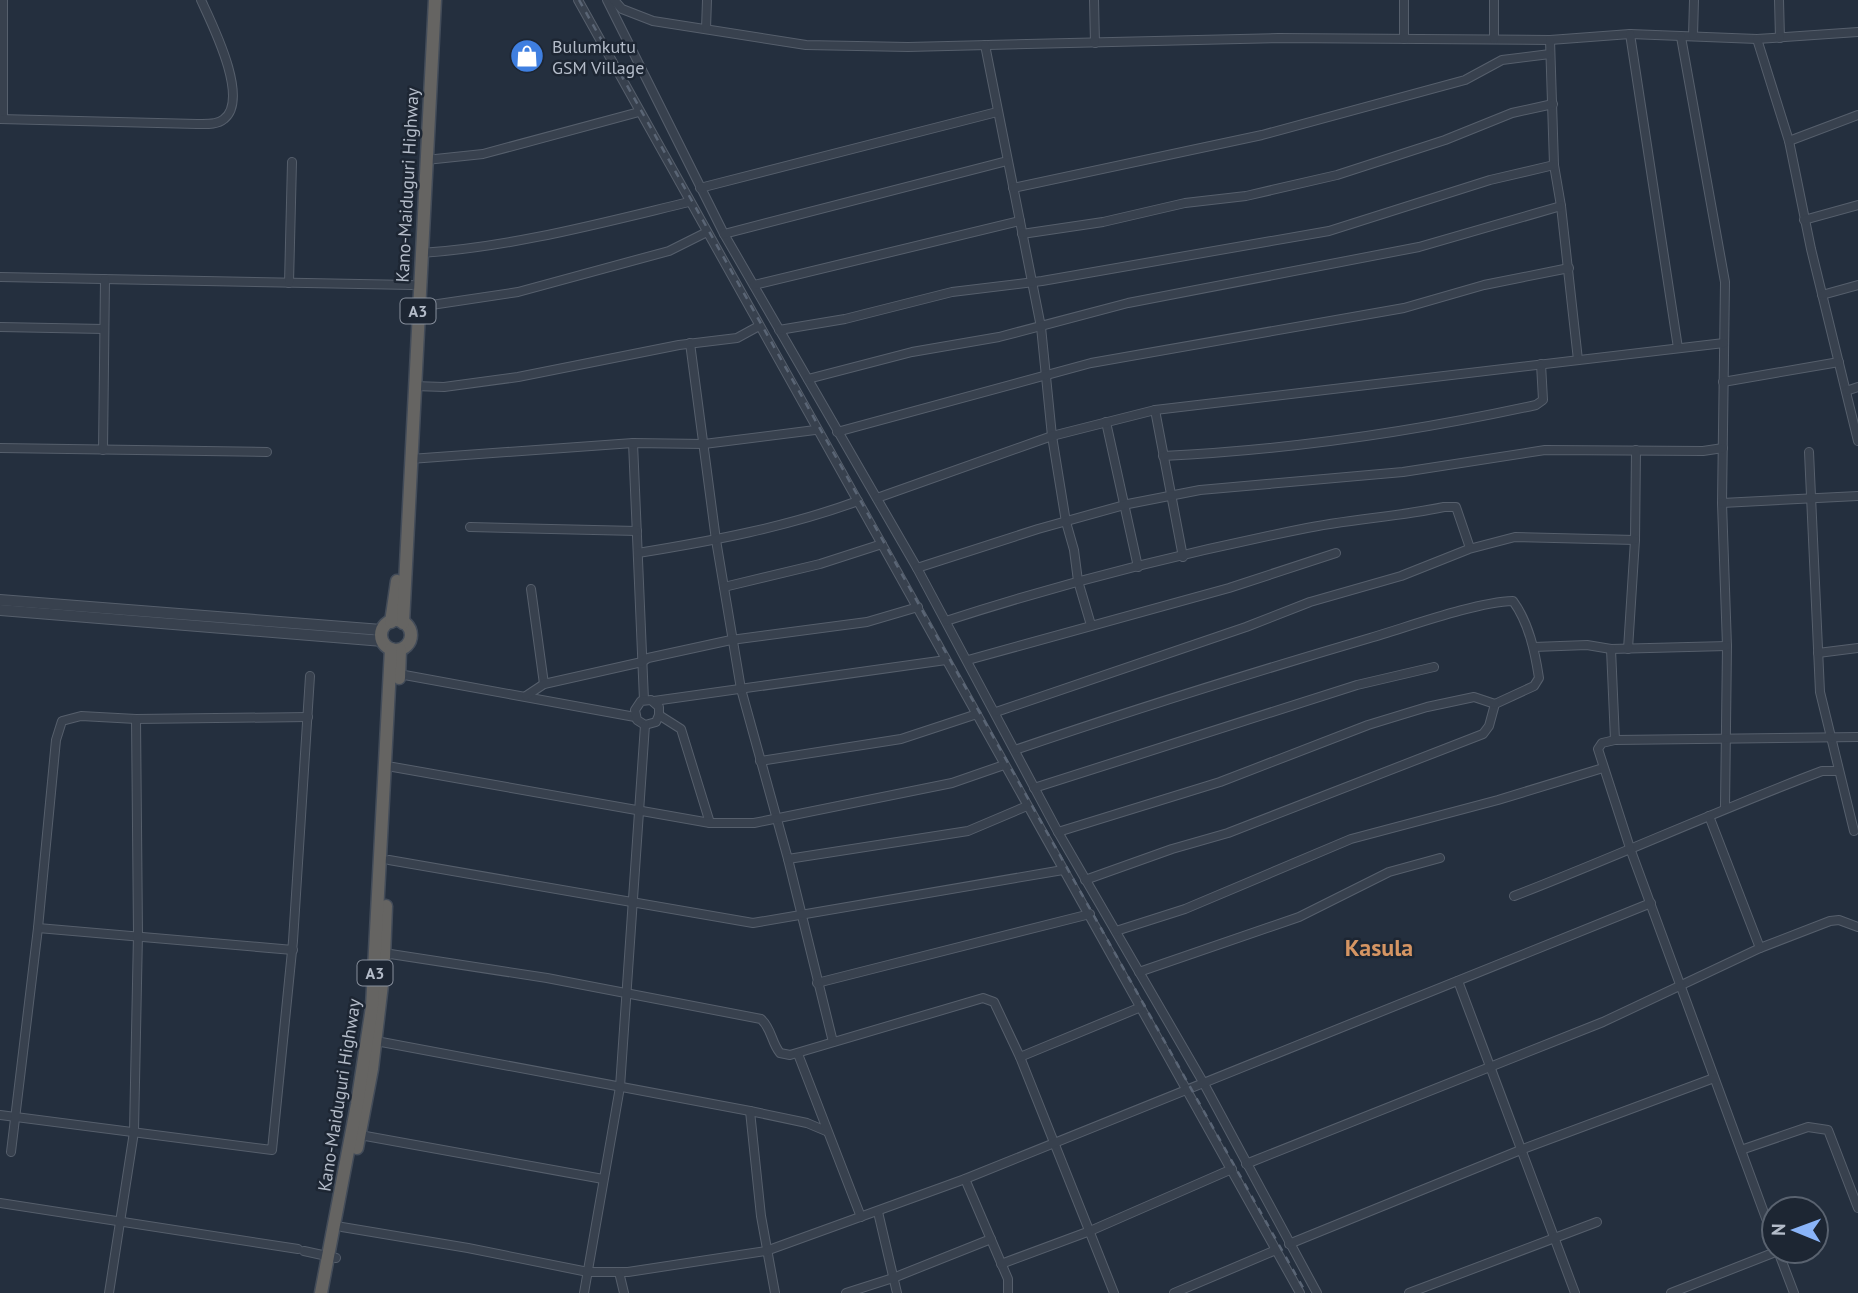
<svg xmlns="http://www.w3.org/2000/svg" width="1858" height="1293" viewBox="0 0 1858 1293" font-family="'PT Sans',sans-serif">
<style>
.lines{fill:none;stroke-linecap:round;stroke-linejoin:round}
.minor-casing{stroke:#565f6c;stroke-width:10}
.tertiary-casing{stroke:#565f6c;stroke-width:12}
.trunk-casing{stroke:#434c59;stroke-width:15}
.minor{stroke:#38414e;stroke-width:8}
.tertiary{stroke:#38414e;stroke-width:10}
.trunk{stroke:#656462;stroke-width:12}
.rail{stroke:#5a6575;stroke-width:2.5;stroke-dasharray:7 7;stroke-linecap:butt}
.labels{text-anchor:middle;dominant-baseline:central;stroke-width:5;stroke-linejoin:round;paint-order:stroke}
.shield{fill:#1d2633;stroke:#878f9c;stroke-width:2}
.shield-label{font-size:16px;font-weight:bold;fill:#b4bcc9}
.poi-label{font-size:18px;fill:#b4bcc9;stroke:#1d2633;text-anchor:start}
.street-label{font-size:18px;fill:#b4bcc9;stroke:#1d2633}
.district-label{font-size:24px;font-weight:bold;fill:#d59563;stroke:#1d2633}
</style>
<rect width="100%" height="100%" fill="#242f3e"/>
<g class="lines">
<g class="minor-casing">
<g id="minor">
<path d="M3,0V119"/>
<path d="M578,0L1300,1293"/>
<path d="M607,0L724,234L917,568L1058,832L1203,1082L1317,1293"/>
<path d="M614,0L622,9L653,21L806,45L908,47L1278,38L1550,40L1630,34L1757,39L1858,32"/>
<path d="M1094,0L1095,43"/>
<path d="M1404,0V39"/>
<path d="M1779,0L1780,38"/>
<path d="M706,29L707,0"/>
<path d="M1630,34L1678,348"/>
<path d="M1693,36L1694,0"/>
<path d="M1681,37L1725,282L1722,503L1727,646L1725,807"/>
<path d="M1494,39V0"/>
<path d="M1757,39L1789,141L1811,249L1858,441"/>
<path d="M1550,40L1554,165L1561,206L1578,360"/>
<path d="M985,45L1041,327L1052,436L1066,522L1074,550L1078,581L1091,625"/>
<path d="M0,119L197,124C206,124 217,125 224,119C250,99 212,24 201,0"/>
<path d="M1789,141L1858,115"/>
<path d="M426,160L483,154L639,112"/>
<path d="M700,188L997,112"/>
<path d="M1013,188L1262,135L1465,80L1502,60L1550,54"/>
<path d="M1804,220L1858,205"/>
<path d="M724,234L1007,161"/>
<path d="M1022,234L1103,222L1185,203L1246,196L1337,175L1445,140L1512,113L1553,104"/>
<path d="M421,253C512,247 601,223 689,202"/>
<path d="M0,277L412,285"/>
<path d="M289,283L292,162"/>
<path d="M754,285L1020,221"/>
<path d="M1822,295L1858,285"/>
<path d="M418,307L518,292L669,251L707,232"/>
<path d="M0,327L104,329"/>
<path d="M779,330L845,319L952,292L1042,281L1329,231L1490,180L1554,165"/>
<path d="M690,343L716,540L741,689L788,859L833,1042"/>
<path d="M808,379L912,352L999,337L1128,303L1419,247L1561,206"/>
<path d="M1723,382L1839,362"/>
<path d="M414,386L444,387L518,377L679,345L737,338L759,326"/>
<path d="M1846,391L1858,387"/>
<path d="M1155,410L1183,557"/>
<path d="M1106,422L1138,567"/>
<path d="M837,432L1091,363L1404,308L1484,285L1569,268"/>
<path d="M633,443L644,700"/>
<path d="M0,448L267,452"/>
<path d="M103,450L105,279"/>
<path d="M1809,452L1820,692L1854,831"/>
<path d="M1163,456C1289,450 1412,432 1536,405L1543,400L1541,364"/>
<path d="M410,459L633,443L704,444L815,430"/>
<path d="M877,498L1052,436L1155,410L1724,343"/>
<path d="M1722,503L1858,496"/>
<path d="M470,527L637,531"/>
<path d="M638,553C712,541 787,527 858,501"/>
<path d="M917,568L1038,529L1128,504L1200,490L1403,472L1545,450L1703,451L1723,448"/>
<path d="M724,587L820,564L882,544"/>
<path d="M531,589L544,684"/>
<path d="M946,621C1063,583 1182,553 1302,529C1349,519 1397,517 1444,507H1456L1470,548"/>
<path d="M1534,647L1587,645L1611,649L1727,646"/>
<path d="M1611,649L1615,740"/>
<path d="M1628,649L1635,540L1636,450"/>
<path d="M1818,653L1858,648"/>
<path d="M968,660L1229,588L1336,553"/>
<path d="M399,674L635,717"/>
<path d="M526,696L544,684L642,662L648,658L731,640L867,622L918,607"/>
<path d="M654,701L946,660"/>
<path d="M996,712L1246,627L1310,602L1401,576L1469,549L1515,537L1635,540"/>
<path d="M659,715L656,722L645,725L637,720L635,710L641,701L651,700L659,707V715L681,729L710,823"/>
<path d="M1015,750C1132,710 1251,673 1370,638C1408,627 1476,602 1513,601C1529,623 1535,652 1539,678L1534,686L1495,704L1489,726L1483,734L1228,833L1172,849L1085,880"/>
<path d="M760,761L901,739L977,714"/>
<path d="M393,767L710,823H754L952,783L1004,765"/>
<path d="M1034,788L1357,685L1434,667"/>
<path d="M1709,816L1760,948"/>
<path d="M1058,832L1220,782L1368,725L1427,707L1474,697L1495,704"/>
<path d="M788,859L968,831L1027,806"/>
<path d="M389,860L753,923L1063,870"/>
<path d="M1514,896C1618,856 1718,810 1822,771H1837"/>
<path d="M38,928L293,950"/>
<path d="M1116,931L1185,909L1351,839L1498,800L1603,768"/>
<path d="M384,953L547,978L761,1019C772,1029 771,1042 780,1053L790,1055L983,998L994,1002L1020,1057L1114,1293"/>
<path d="M1139,972L1299,917L1389,872L1440,858"/>
<path d="M1458,981L1575,1293"/>
<path d="M817,983L1090,914"/>
<path d="M376,1041L750,1111L807,1123L826,1131"/>
<path d="M798,1054L861,1217"/>
<path d="M1020,1057L1141,1007"/>
<path d="M750,1111L761,1216L775,1293"/>
<path d="M0,1115L272,1150L293,941L310,676"/>
<path d="M360,1135L603,1179"/>
<path d="M1741,1150L1808,1127L1828,1130L1858,1208"/>
<path d="M11,1152L38,928L56,740L62,721L81,716L136,719L308,717"/>
<path d="M1246,1164L1603,1022L1760,948L1830,921L1839,920L1858,927"/>
<path d="M965,1179L1008,1279V1293"/>
<path d="M0,1203L298,1249"/>
<path d="M878,1212L897,1293"/>
<path d="M342,1227L468,1248L588,1272H628L766,1251L965,1179L1651,903"/>
<path d="M1774,1240L1631,851L1598,749L1602,743L1615,740L1858,737"/>
<path d="M1289,1244L1523,1149L1714,1078"/>
<path d="M304,1251L336,1258"/>
<path d="M1778,1251L1794,1293"/>
<path d="M1001,1264L1090,1231L1232,1169"/>
<path d="M619,1272L624,1293"/>
<path d="M109,1293L134,1132L138,934L136,719"/>
<path d="M584,1293L620,1087L645,725"/>
<path d="M846,1293L893,1278L991,1239"/>
<path d="M1174,1293L1276,1250"/>
<path d="M1409,1293L1597,1222"/>
<path d="M1671,1293L1778,1251"/>
</g>
</g>
<g class="tertiary-casing">
<g id="tertiary">
<path d="M0,600L382,630"/>
<path d="M0,610L383,641"/>
</g>
</g>
<g class="trunk-casing">
<g id="trunk">
<circle cx="396" cy="635" r="15"/>
<path d="M391,622L397,581"/>
<path d="M403,623L435,0"/>
<path d="M399,678L400,650"/>
<path d="M384,958L386,906"/>
<path d="M357,1148L372,1069L383,976"/>
<path d="M321,1293L357,1104L372,1007L391,649"/>
</g>
</g>
<use href="#minor" class="minor"/>
<use href="#tertiary" class="tertiary"/>
<use href="#trunk" class="trunk"/>
<path class="rail" d="M579,0L1306,1293"/>
</g>
<defs>
<g id="shop-disc" transform="scale(1.75)"><circle r="9.5" fill="#3f7fe0" stroke="#1d2633"/><path d="M-5-2.5h2.3a2.7 3.5 0 0 1 5.4 0H5L5.5 6h-11ZM-1.5-2.5h3a1.5 2.3 0 0 0-3 0Z" fill="#fff"/></g>
</defs>
<g fill-rule="evenodd">
<use href="#shop-disc" x="527" y="56"/>
</g>
<g class="labels">
<g class="shield">
<rect x="400.5" y="298.5" width="35" height="25" rx="5"/>
<rect x="357.5" y="960.5" width="35" height="25" rx="5"/>
</g>
<g class="shield-label">
<text x="418" y="311">A3</text>
<text x="375" y="973">A3</text>
</g>
<g class="poi-label">
<text x="552" y="46">Bulumkutu<tspan x="552" dy="21">GSM Village</tspan></text>
</g>
<g class="street-label">
<text transform="translate(407 185) rotate(-87)">Kano-Maiduguri Highway</text>
<text transform="translate(339 1095) rotate(-81)">Kano-Maiduguri Highway</text>
</g>
<g class="district-label">
<text x="1379" y="947">Kasula</text>
</g>
</g>
<g transform="translate(1795 1230) rotate(271)"><circle r="33" fill="#1d2633" stroke="#59626f" stroke-width="2"/>
<path d="M0-5L12 26L0 18L-12 26Z" fill="#8ab4f8"/>
<text y="-10" font-size="19" font-weight="bold" text-anchor="middle" fill="#b4bcc9">N</text>
</g>
</svg>
